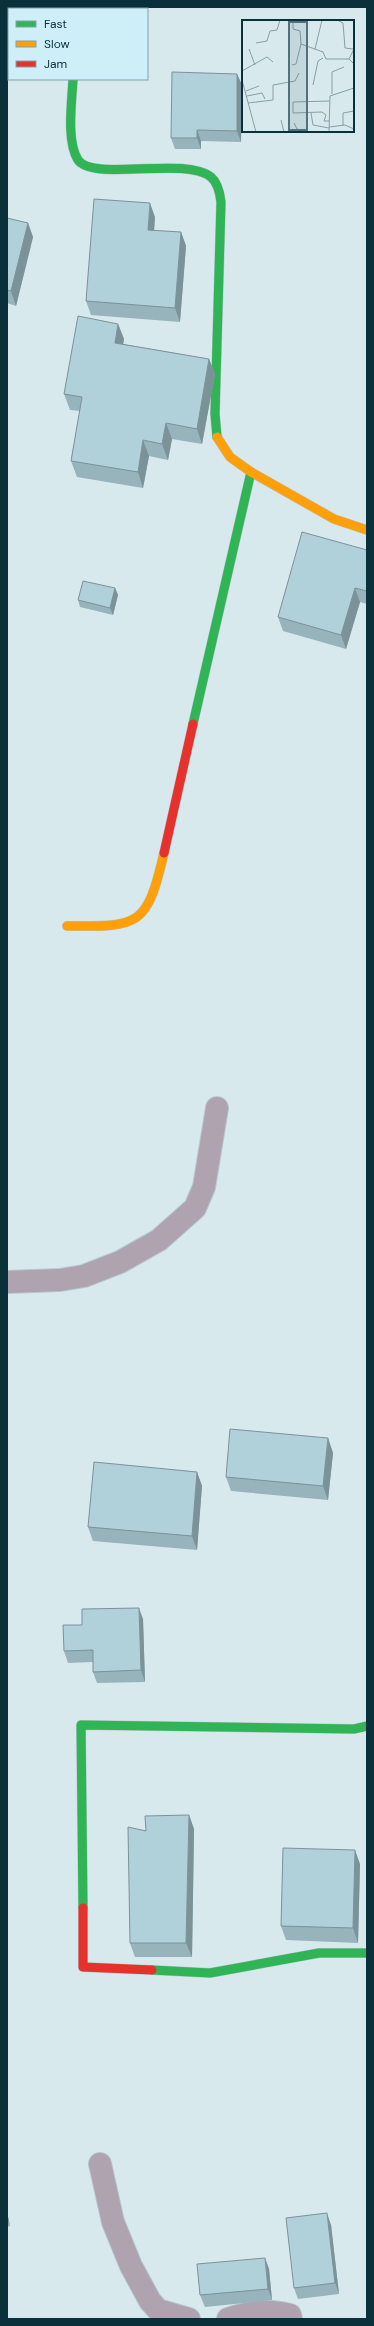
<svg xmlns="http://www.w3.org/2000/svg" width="374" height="2326" viewBox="0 0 374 2326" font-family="'DM Sans',sans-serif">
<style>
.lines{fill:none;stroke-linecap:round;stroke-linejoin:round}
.street-casing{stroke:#b5c7cc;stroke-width:24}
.fast-casing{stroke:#b5c7cc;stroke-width:10}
.slow-casing{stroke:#b5c7cc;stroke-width:10}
.jam-casing{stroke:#b5c7cc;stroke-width:10}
.street{stroke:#aea3af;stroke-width:22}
.fast{stroke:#30b455;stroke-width:9}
.slow{stroke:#ff9f0a;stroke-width:9}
.jam{stroke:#e5322d;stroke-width:9}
.wall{fill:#97b3bb}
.shaded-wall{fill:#7b9299}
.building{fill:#b0d0da;stroke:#7b9299}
.inset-road{fill:none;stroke:#869fa6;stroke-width:1}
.view{fill:#52717a;fill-opacity:0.15;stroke:#52717a;stroke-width:2}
.inset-edge{fill:none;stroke:#0a303b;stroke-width:2}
</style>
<rect width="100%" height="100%" fill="#d8e9ee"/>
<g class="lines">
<g class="street-casing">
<g id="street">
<path d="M77,9V7"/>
<path d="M7,1282L60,1280L84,1276L120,1262L159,1240L195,1208L204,1187L217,1108"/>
<path d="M100,2164L113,2222L131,2266L150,2301L158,2310L189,2319"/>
<path d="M228,2319C250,2312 267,2309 290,2315L291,2319"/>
</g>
</g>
<g class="fast-casing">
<g id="fast">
<path d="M73,79C72,101 66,141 78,160C93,182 185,156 211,177C218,183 220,193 221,202L215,414L217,437"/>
<path d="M193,724L251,472"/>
<path d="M83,1908L81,1725L354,1729L367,1726"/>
<path d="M152,1970L210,1973L319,1953H367"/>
</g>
</g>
<g class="slow-casing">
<g id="slow">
<path d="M217,437L230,457L251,472L334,519L367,530"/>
<path d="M67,926C140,927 147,926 164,853"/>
</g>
</g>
<g class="jam-casing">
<g id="jam">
<path d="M164,853L193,724"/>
<path d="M83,1908V1967L152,1970"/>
</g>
</g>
<use href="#street" class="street"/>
<use href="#fast" class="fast"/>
<use href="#slow" class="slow"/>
<use href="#jam" class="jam"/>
</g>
<g class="wall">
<path d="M237,74L242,85L241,142L201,141V149H175L171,138Z"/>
<path d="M155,217L154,231L181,232L186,246L180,322L91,315L86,301Z"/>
<path d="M7,218L28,223L33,237L16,306L7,303Z"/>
<path d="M118,324L124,339L123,344L209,359L215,374L202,444L172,439L168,460L149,456L143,488L77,477L71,461L80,411L70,410L64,394Z"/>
<path d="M367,550V604L360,602L346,649L283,631L278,617Z"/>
<path d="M115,588L118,595L113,615L80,607L78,600Z"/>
<path d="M328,1438L333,1453L328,1500L231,1491L226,1477Z"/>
<path d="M197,1472L202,1486L197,1550L93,1541L88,1527Z"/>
<path d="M143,1619L145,1682L97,1683L93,1672V1662L68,1663L64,1651L82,1625Z"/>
<path d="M189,1815L194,1829L192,1957H135L130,1943L146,1831Z"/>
<path d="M360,1864L358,1943L286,1940L281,1926Z"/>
<path d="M7,2212L10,2226L7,2227Z"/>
<path d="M331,2225L339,2294L298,2299L294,2288Z"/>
<path d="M265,2258L269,2269L272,2300L205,2307L200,2295Z"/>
</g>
<g class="shaded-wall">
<path d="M237,74L242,85L241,142L237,131Z"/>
<path d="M197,130L201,141V149L197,138Z"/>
<path d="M150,203L155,217L153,244L148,230Z"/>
<path d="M28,223L33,237L16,306L11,291Z"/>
<path d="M181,232L186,246L180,322L175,308Z"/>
<path d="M118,324L124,339L121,358L115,343Z"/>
<path d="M209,359L215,374L202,444L197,429Z"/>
<path d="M166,423L172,439L168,460L162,444Z"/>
<path d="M143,440L149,456L143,488L138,472Z"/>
<path d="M115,588L118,595L113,615L110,608Z"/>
<path d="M355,588L360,602L346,649L341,635Z"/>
<path d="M328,1438L333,1453L328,1500L323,1486Z"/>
<path d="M197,1472L202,1486L197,1550L192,1536Z"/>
<path d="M139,1608L143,1619L145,1682L141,1670Z"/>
<path d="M189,1815L194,1829L192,1957L186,1943Z"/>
<path d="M355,1850L360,1864L358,1943L353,1928Z"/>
<path d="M7,2212L10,2226L7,2218Z"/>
<path d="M327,2213L331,2225L339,2294L335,2283Z"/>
<path d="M265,2258L269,2269L272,2300L268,2289Z"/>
</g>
<g class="building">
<path d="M172,72L237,74V131L197,130V138H171Z"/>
<path d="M94,199L150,203L148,230L181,232L175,308L86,301Z"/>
<path d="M7,218L28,223L11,291L7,290Z"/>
<path d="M78,316L118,324L115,343L209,359L197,429L166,423L162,444L143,440L138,472L71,461L82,397L64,394Z"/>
<path d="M302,532L367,550V591L355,588L341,635L278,617Z"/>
<path d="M83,581L115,588L110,608L78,600Z"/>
<path d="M230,1429L328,1438L323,1486L226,1477Z"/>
<path d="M94,1462L197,1472L192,1536L88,1527Z"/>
<path d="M139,1608L141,1670L93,1672V1650L64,1651L63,1625H82V1609Z"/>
<path d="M189,1815L186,1943H130L128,1827L146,1831L145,1816Z"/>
<path d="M283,1848L355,1850L353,1928L281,1926Z"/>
<path d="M327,2213L335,2283L294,2288L286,2218Z"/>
<path d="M265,2258L268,2289L200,2295L197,2264Z"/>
</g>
<g transform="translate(242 20)">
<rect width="112" height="112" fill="#d8e9ee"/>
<path class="inset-road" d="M51,0V9L58,11L59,24L81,32L84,39H107M95,0L101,3L103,28L111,29M14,23L25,21L28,11L35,10L38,0M7,29L13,45M73,29L80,0M112,29L107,39L112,44M50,45L54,44L59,24M0,51L25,37L31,42M0,60L14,112M71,65L76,41L81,38M4,71L17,66M90,74V52L102,47M5,76L20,73L23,79M87,81L51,82V93L80,92L84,95L82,101H87M6,83L31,80V65L53,61L57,53M69,93L71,105L87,108M39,100L42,112M52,103L55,109L62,112M101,106V93L112,91M87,107L103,105L112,109M87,112L88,76L112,68"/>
<path class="view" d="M47,2H65V110H47Z"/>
<rect width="112" height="112" class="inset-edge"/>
</g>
<rect width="374" height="2326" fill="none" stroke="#0a303b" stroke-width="16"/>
<rect x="8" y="8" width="140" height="72" fill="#ceeef8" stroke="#80a2ac"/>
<rect x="16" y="21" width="20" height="6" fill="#30b455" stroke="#80a2ac"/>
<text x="44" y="28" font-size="12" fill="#0a303b">Fast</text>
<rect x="16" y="41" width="20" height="6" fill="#ff9f0a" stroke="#80a2ac"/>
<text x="44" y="48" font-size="12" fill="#0a303b">Slow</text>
<rect x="16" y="61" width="20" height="6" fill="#e5322d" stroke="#80a2ac"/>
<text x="44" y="68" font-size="12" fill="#0a303b">Jam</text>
</svg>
